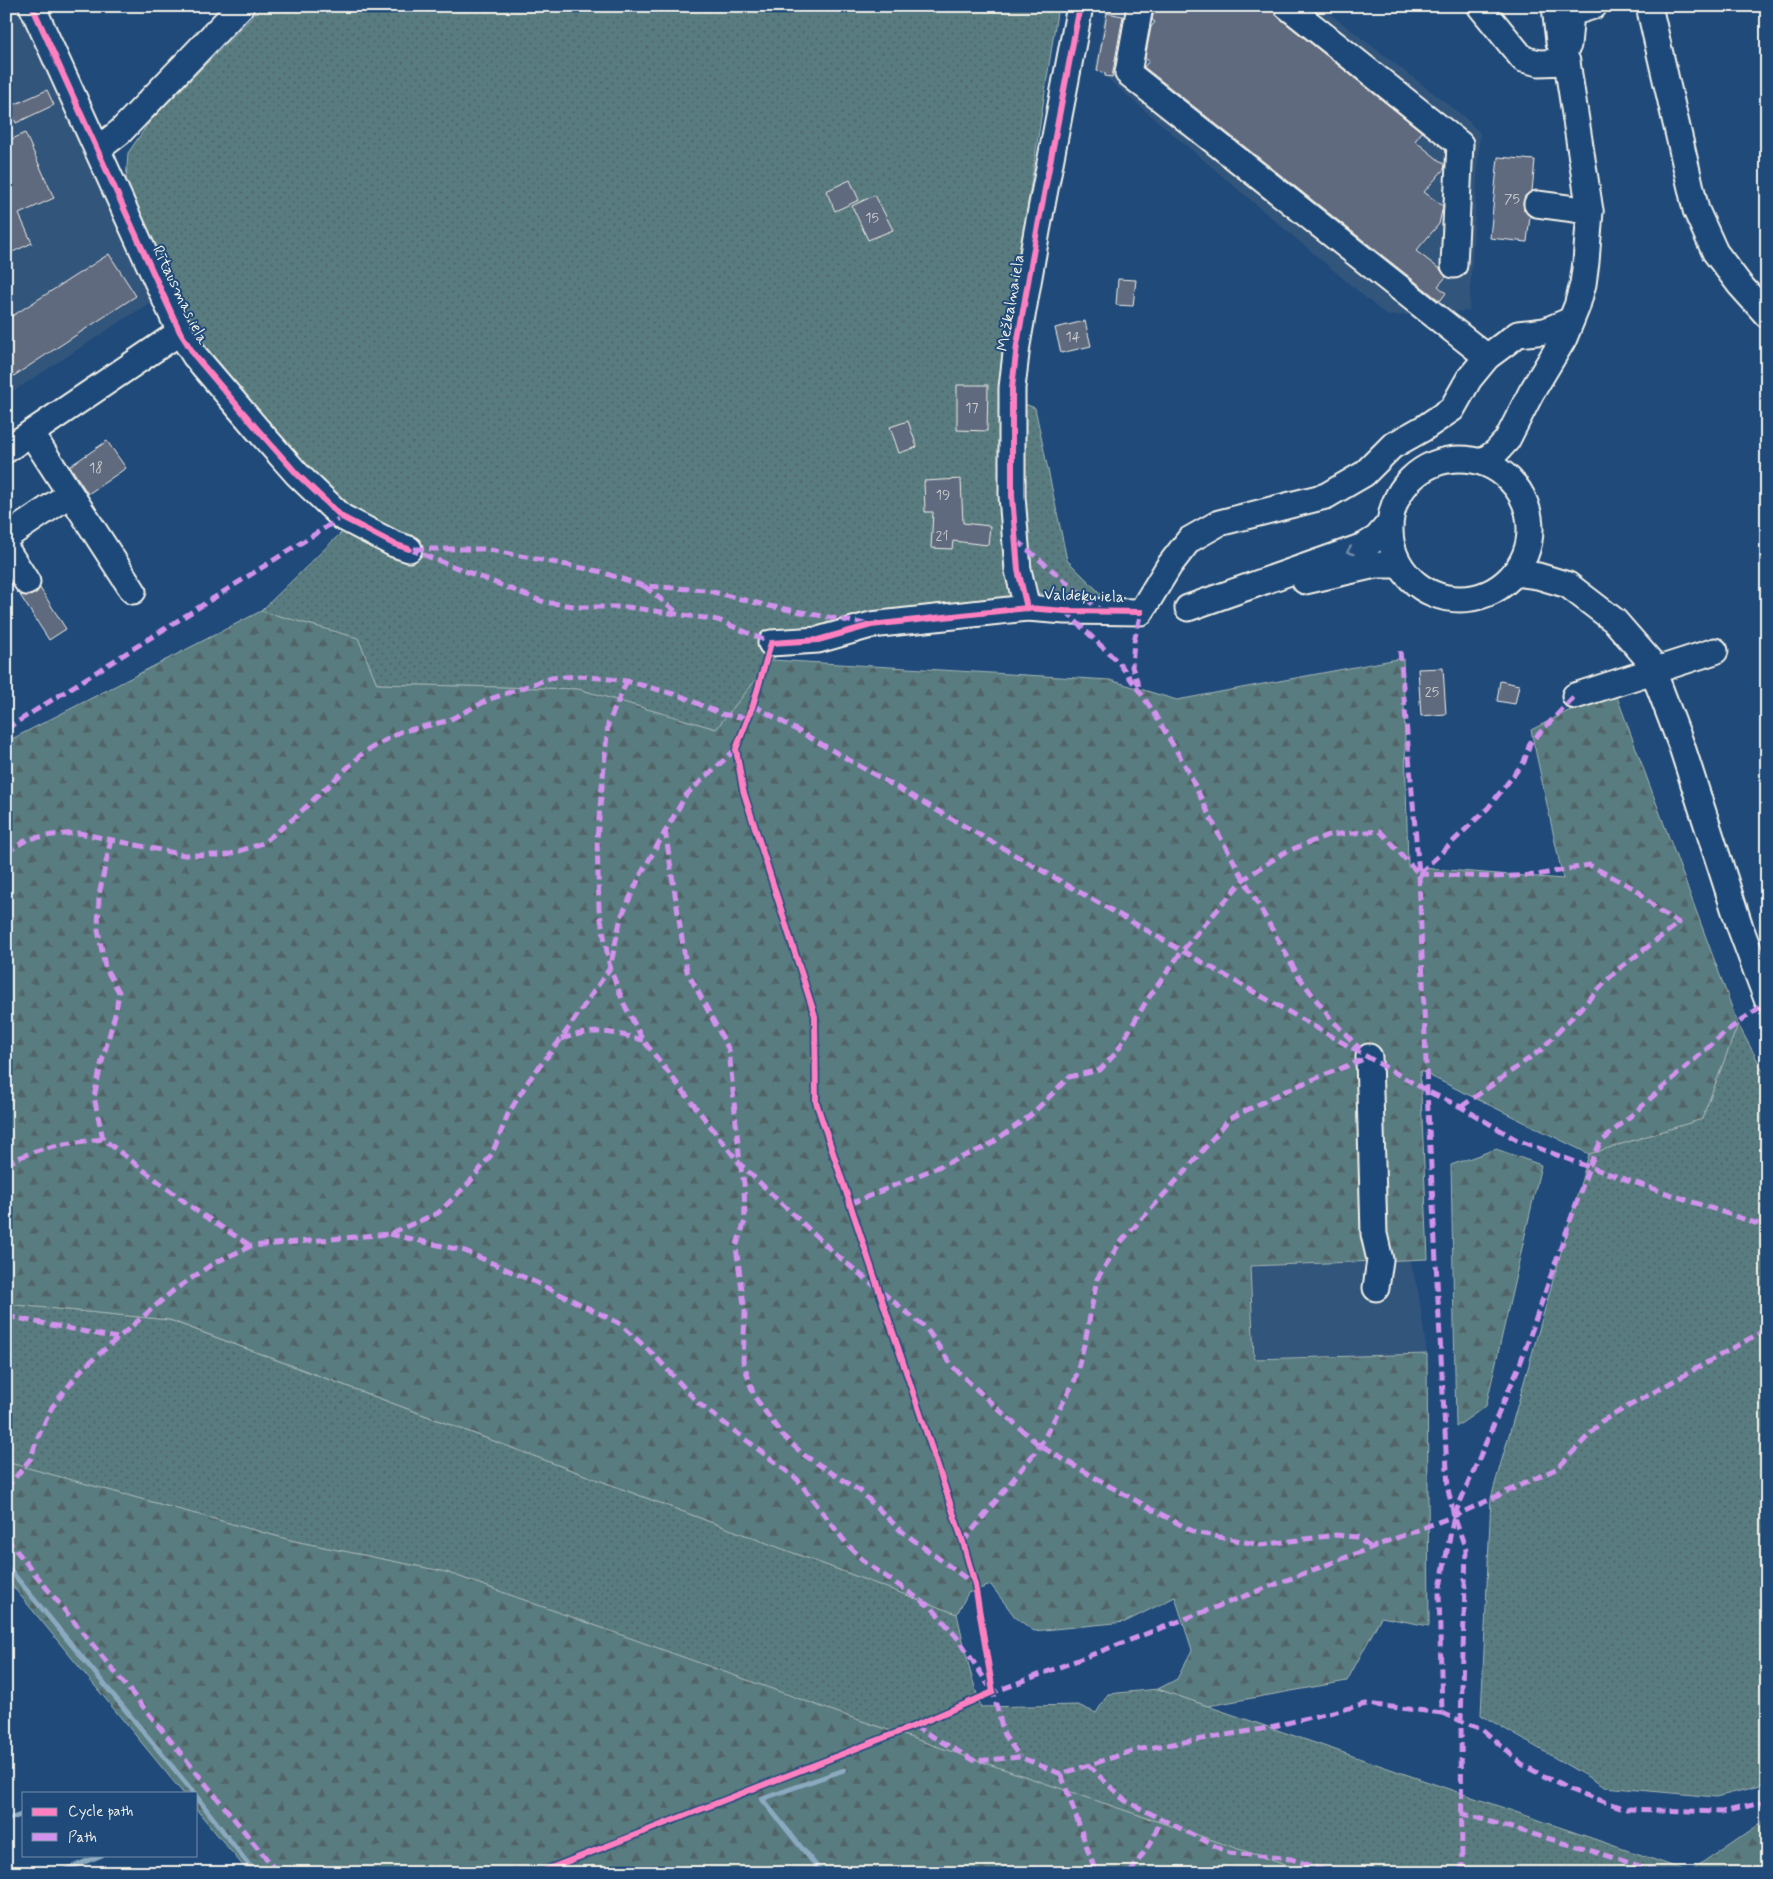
<svg xmlns="http://www.w3.org/2000/svg" width="1773" height="1879" viewBox="0 0 1773 1879" font-family="Mynerve,sans-serif">
<style>
.built{fill:#32547c}
.grass{fill:url(#grass-dots);stroke:#a6b6b4}
.forest{fill:url(#forest-firs);stroke:#a6b6b4}
.lines{fill:none;stroke-linecap:round;stroke-linejoin:round}
.stream{stroke:#8ba9bf;stroke-width:5}
.building{fill:#5f6a7f;stroke:#f4f1e8}
.minor-casing{stroke:#f4f1e8;stroke-width:29}
.minor{stroke:#1f4a7a;stroke-width:25}
.quiet{stroke:#d193ec;stroke-width:5;stroke-dasharray:10 5;stroke-linecap:butt}
.cycleway-casing{stroke:#1f4a7a;stroke-width:9}
.cycleway{stroke:#ff80c0;stroke-width:6}
.oneway{stroke:#748da6}
.labels{text-anchor:middle;dominant-baseline:central;stroke-width:4;stroke-linejoin:round;paint-order:stroke}
.number-label{font-size:14px;fill:#cfcfce}
.street-label{font-size:16px;fill:#f4f1e8;stroke:#1f4a7a}
</style>
<defs>
<pattern id="grass-dots" width="8" height="8" patternUnits="userSpaceOnUse" patternTransform="scale(1.25)"><rect width="8" height="8" fill="#587b80"/><path d="M2 2h.1M6 6h.1" fill="none" stroke="#516466" stroke-width="1.8" stroke-linecap="round"/></pattern>
<pattern id="forest-firs" width="22" height="20" patternUnits="userSpaceOnUse" patternTransform="scale(1.25)"><rect width="22" height="20" fill="#587b80"/><path d="M5 1l3.5 6h-7zM16 11l3.5 6h-7z" fill="#516466"/></pattern>
</defs>
<rect width="100%" height="100%" fill="#1f4a7a"/>
<filter id="ink" filterUnits="userSpaceOnUse"><feTurbulence type="fractalNoise" baseFrequency=".02" numOctaves="2"/><feDisplacementMap in="SourceGraphic" scale="10" xChannelSelector="R" yChannelSelector="G"/><feConvolveMatrix kernelMatrix="1 2 1 2 8 2 1 2 1" color-interpolation-filters="sRGB"/></filter>
<g filter="url(#ink)">
<g class="built">
<path d="M6,6H17L154,300L6,396Z"/>
<path d="M1106,6H1320L1463,116L1480,133L1469,311L1387,316L1095,68Z"/>
<path d="M1410,1259L1419,1295L1427,1354L1254,1359L1250,1266Z"/>
</g>
<g class="grass">
<path d="M263,6H1058L999,394L1035,408L1067,560L1104,597L1100,602L1074,601L1041,593L980,603L832,620L799,635L772,660L716,729L578,689L377,684L358,638L261,611L342,532L347,508L322,486L193,337L126,182L128,153L150,121Z"/>
<path d="M1738,1024L1767,1078V1784L1716,1797L1605,1787L1481,1715L1491,1498L1589,1154L1702,1119Z"/>
<path d="M6,1304L169,1320L957,1614L970,1671L981,1707L1078,1705L1096,1713L1108,1694L1158,1689L1693,1873H1309L847,1716L446,1572L294,1541L6,1462Z"/>
</g>
<g class="forest">
<path d="M261,611L358,638L377,684L578,689L716,729L772,660L1110,680L1177,700L1403,658L1408,867L1563,879L1531,730L1608,691L1617,697L1738,1024L1702,1119L1589,1154L1420,1071L1428,1259L1250,1266L1254,1359L1427,1354L1429,1626L1381,1617L1347,1681L1208,1706L1158,1689L1177,1679L1192,1650L1175,1597L1125,1622L1034,1631L1015,1617L991,1585L968,1593L957,1614L170,1320L6,1304V742Z"/>
<path d="M1496,1149L1541,1165L1486,1406L1456,1427L1451,1165Z"/>
<path d="M6,1462L294,1541L446,1572L847,1716L1309,1873H249L196,1809V1793H183L6,1578Z"/>
<path d="M1767,1819V1873L1690,1872Z"/>
</g>
<g class="lines">
<g class="stream">
<path d="M6,1565L194,1793"/>
<path d="M196,1796L255,1873"/>
<path d="M6,1820L24,1814"/>
<path d="M57,1873L102,1855"/>
<path d="M822,1873L762,1799L844,1770"/>
</g>
</g>
<g class="building">
<path d="M1155,6H1269L1278,17L1422,132L1415,141L1445,165L1444,169L1424,192L1443,206L1439,224L1416,251L1441,270L1446,277L1438,286L1446,293L1440,301L1144,67L1149,61L1145,58L1151,27L1155,22L1152,20Z"/>
<path d="M1107,13L1123,16L1112,77L1105,76V73L1097,71Z"/>
<path d="M47,90L54,105L16,123L9,107Z"/>
<path d="M25,133L54,198L19,214L32,243L6,255V142Z"/>
<path d="M1498,157L1535,160L1532,191L1525,196L1523,203L1524,210L1530,216L1527,242L1490,238Z"/>
<path d="M850,180L859,200L835,211L826,191Z"/>
<path d="M875,195L893,230L868,240L852,206Z"/>
<path d="M109,254L136,296L6,381V320Z"/>
<path d="M1118,279L1136,280L1133,306L1116,305Z"/>
<path d="M1085,321L1091,346L1061,353L1055,328Z"/>
<path d="M957,385H988L987,431L957,430Z"/>
<path d="M908,421L917,447L899,453L890,427Z"/>
<path d="M107,441L126,468L88,494L70,466Z"/>
<path d="M961,479L963,523L990,526L988,545L953,541L952,549L931,548L933,512H925L924,481Z"/>
<path d="M40,588L66,629L49,640L20,595L28,596L34,594Z"/>
<path d="M1443,668L1446,714L1421,716L1418,669Z"/>
<path d="M1500,681L1519,685L1515,704L1497,701Z"/>
</g>
<g class="lines">
<g class="minor-casing">
<g id="minor">
<path d="M32,6L180,332L195,356L258,430L297,474L342,517L394,544L409,549"/>
<path d="M1140,6L1128,73L1487,357"/>
<path d="M1287,6L1460,144L1454,265"/>
<path d="M1480,6L1523,59L1539,63L1567,62"/>
<path d="M1649,6L1696,210L1715,252L1740,285L1767,315"/>
<path d="M1568,45L1571,13L1594,6"/>
<path d="M98,149L120,132L241,6"/>
<path d="M1537,204L1590,211"/>
<path d="M31,433L133,591"/>
<path d="M6,450L180,332"/>
<circle cx="1460" cy="529" r="70"/>
<path d="M1482,462L1496,452L1507,440L1531,393L1564,338L1577,306L1583,284L1586,262L1590,211L1567,62L1559,42L1555,6"/>
<path d="M6,537L70,494"/>
<path d="M6,549L27,582"/>
<path d="M1515,573L1538,576L1568,585L1615,621L1649,660L1682,747L1740,927L1767,999"/>
<path d="M1305,581L1375,565H1399"/>
<path d="M1027,608L1018,570L1012,496V388L1017,345L1037,231L1080,6"/>
<path d="M1188,608L1364,546L1377,538L1389,524"/>
<path d="M771,643L818,640L871,625L1027,608L1065,611L1141,612L1169,566L1189,540L1219,523L1326,496L1364,474L1392,446L1424,428L1452,409L1469,379L1487,357L1518,334L1545,331L1571,320"/>
<path d="M1575,696L1715,651"/>
<path d="M1369,1057L1374,1234L1380,1260L1376,1288"/>
</g>
</g>
<use href="#minor" class="minor"/>
<g class="quiet">
<path d="M1016,540L1100,610"/>
<path d="M409,549L544,602L581,607H627L718,620L771,643L770,647"/>
<path d="M414,549H485L598,571L644,586L705,590L769,606L865,624"/>
<path d="M644,586L678,613"/>
<path d="M1065,611L1120,664L1151,708L1186,767L1219,835L1299,977L1330,1018L1360,1049"/>
<path d="M1400,651L1419,874L1427,1091L1448,1489L1454,1516L1439,1592L1442,1713L1483,1730L1523,1765L1568,1789L1626,1809L1722,1812L1767,1802"/>
<path d="M627,681L608,724L597,839L599,909L610,968L624,1004L643,1040L740,1164L833,1252L926,1328L953,1367L988,1400L1040,1446L1111,1487L1194,1532L1261,1545L1336,1535L1357,1537L1370,1547"/>
<path d="M1139,686L1132,667L1134,641L1141,612"/>
<path d="M753,705L1427,1091L1461,1107L1517,1140L1589,1167L1767,1227"/>
<path d="M6,729L342,517"/>
<path d="M665,830L687,971L729,1050L740,1164L744,1183L745,1221L736,1247L745,1312L743,1361L754,1396L782,1435L804,1455L860,1491L900,1530L975,1585"/>
<path d="M111,839L99,895L98,930L105,967L119,992L116,1011L101,1065L94,1097L103,1139L198,1212L251,1246"/>
<path d="M6,853L28,839L52,835L79,833L184,855H228L263,843L293,819L363,753L400,732L447,721L490,699L551,678L581,676L627,681L681,696L721,714L748,718"/>
<path d="M1419,874L1493,877L1537,875L1589,865L1637,890L1659,911L1679,923L1616,971L1541,1050L1461,1107"/>
<path d="M561,1039C597,1028 607,1031 643,1040"/>
<path d="M6,1165C36,1146 68,1143 103,1139"/>
<path d="M850,1204L988,1146L1031,1115L1069,1077L1100,1070L1116,1053L1147,1000L1182,951L1244,879L1283,853L1328,835L1380,831L1419,874L1488,808L1524,762L1530,743L1575,696"/>
<path d="M389,1234L465,1251L537,1283L619,1323L656,1357L698,1403L797,1479L846,1543L866,1563L932,1608L960,1641L989,1686"/>
<path d="M6,1316L117,1338"/>
<path d="M6,1489L31,1458L37,1439L52,1407L83,1368L174,1290L214,1263L251,1246L389,1234L438,1213L469,1183L492,1154L508,1114L529,1080L561,1039L610,968L621,917L641,874L686,795L736,749"/>
<path d="M6,1538L278,1873"/>
<path d="M963,1542L1040,1446L1075,1380L1086,1337L1097,1279L1119,1244L1187,1169L1229,1119L1287,1090L1369,1057"/>
<path d="M992,1688L1004,1735L1020,1757"/>
<path d="M989,1694L1454,1516L1558,1468L1602,1421L1767,1329"/>
<path d="M914,1726L975,1761L1020,1757L1061,1774L1136,1750L1262,1729L1366,1704L1442,1713"/>
<path d="M1088,1765L1124,1800L1229,1853L1291,1859L1332,1873"/>
<path d="M1061,1774L1096,1873"/>
<path d="M1460,1813L1602,1854L1661,1873"/>
<path d="M1130,1873L1153,1839L1161,1819"/>
<path d="M1462,1873L1461,1721L1466,1550L1454,1516L1520,1364L1589,1167L1600,1143L1728,1030L1767,1002"/>
</g>
<g class="cycleway-casing">
<g id="cycleway">
<path d="M32,6L180,332L195,356L258,430L297,474L342,517L394,544L409,549"/>
<path d="M1027,608L1018,570L1012,496V388L1017,345L1037,231L1080,6"/>
<path d="M538,1873L914,1726L993,1692L975,1585L963,1542L816,1102L815,1016L743,790L736,749L753,705L771,643L818,640L871,625L1027,608L1065,611L1141,612"/>
</g>
</g>
<use href="#cycleway" class="cycleway"/>
</g>
<defs><path id="oneway-chevron" d="M-2-3.5L2.5 0L-2 3.5" fill="none" stroke-width="1.6" stroke-linecap="round" stroke-linejoin="round" transform="scale(1.25)"/></defs>
<use class="oneway" href="#oneway-chevron" transform="translate(1350 551) rotate(160)"/>
</g>
<g class="labels">
<g class="number-label">
<text x="1512" y="199">75</text>
<text x="872" y="218">15</text>
<text x="1073" y="337">14</text>
<text x="972" y="408">17</text>
<text x="96" y="468">18</text>
<text x="943" y="495">19</text>
<text x="942" y="536">21</text>
<text x="1432" y="692">25</text>
</g>
<g class="street-label">
<text transform="translate(180 295) rotate(64)">Rītausmas iela</text>
<text transform="translate(1011 303) rotate(-80)">Mežkalna iela</text>
<text transform="translate(1084 596) rotate(2)">Valdeķu iela</text>
</g>
</g>
<rect width="1773" height="1879" fill="none" stroke="#1f4a7a" stroke-width="25"/>
<rect x="12" y="12" width="1748" height="1854" fill="none" stroke="#f4f1e8" stroke-width="2" filter="url(#ink)"/>
<rect x="22" y="1792" width="175" height="65" fill="#1f4a7a" stroke="#748da6"/>
<rect x="32" y="1808" width="25" height="8" fill="#ff80c0" stroke="#748da6"/>
<text x="68" y="1816" font-size="15" fill="#f4f1e8">Cycle path</text>
<rect x="32" y="1833" width="25" height="8" fill="#d193ec" stroke="#748da6"/>
<text x="68" y="1842" font-size="15" fill="#f4f1e8">Path</text>
</svg>
